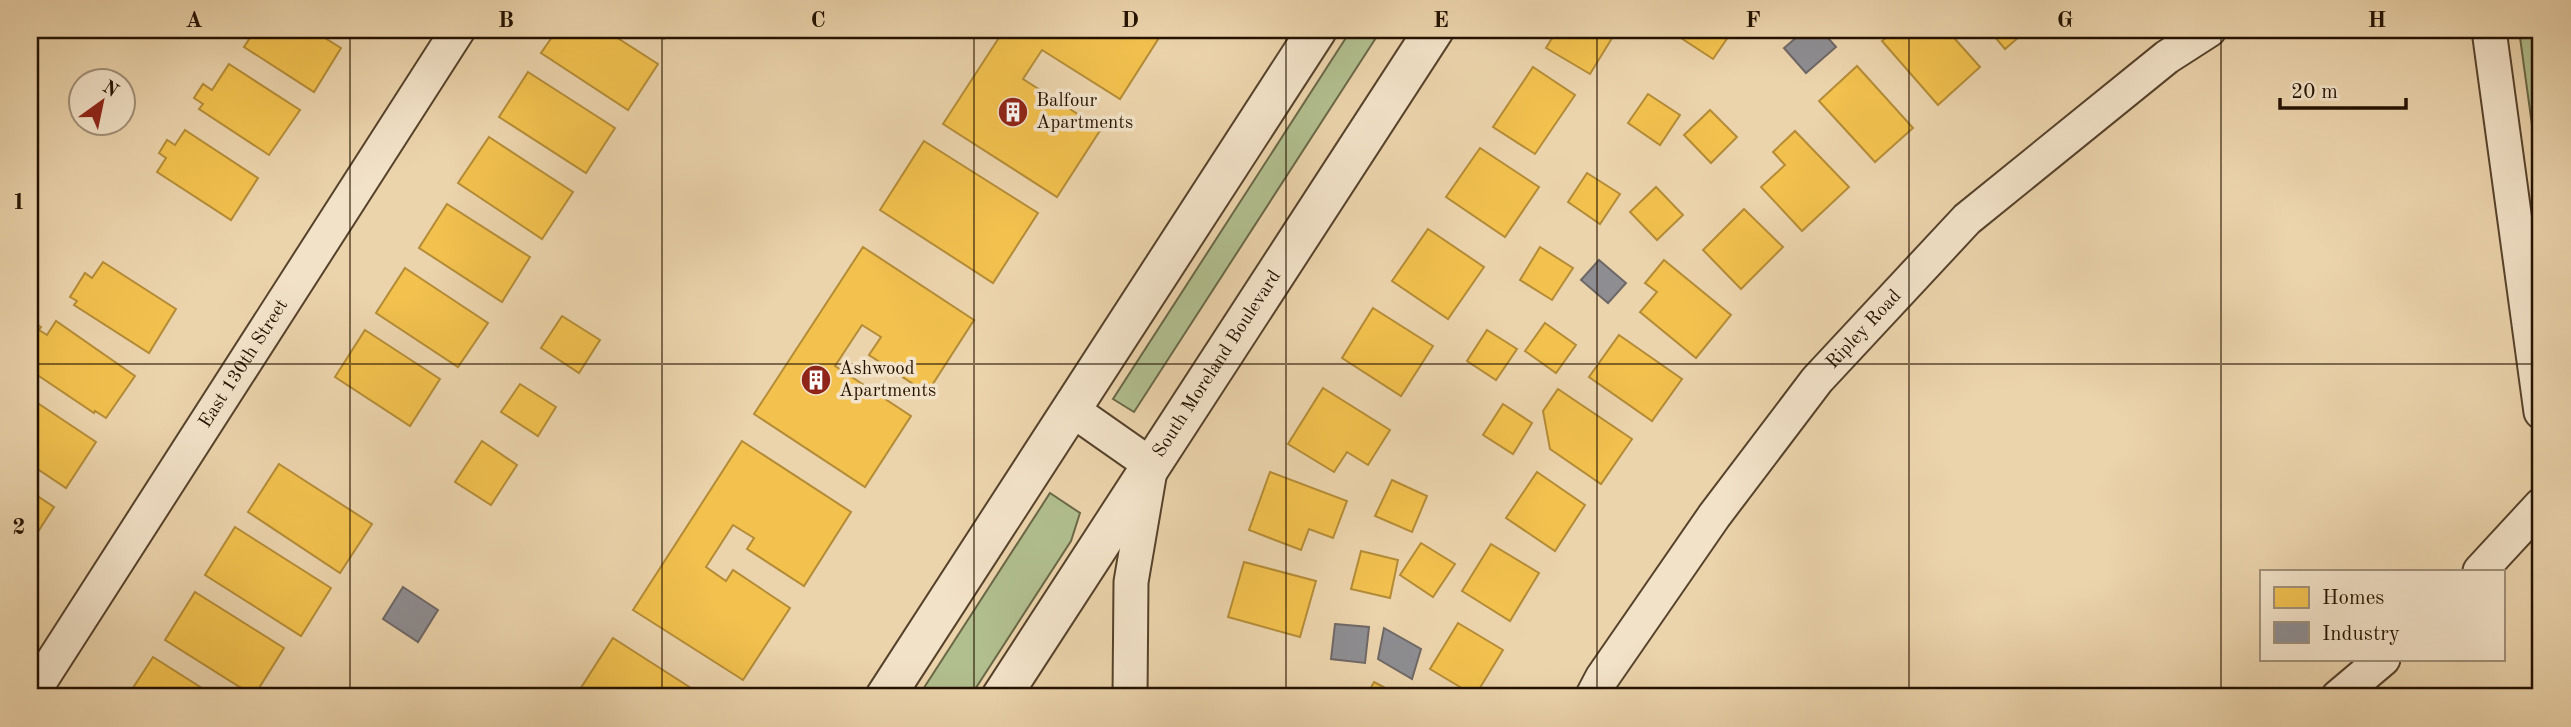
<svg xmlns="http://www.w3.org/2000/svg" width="2571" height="727" viewBox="0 0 2571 727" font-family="'Old Standard TT',serif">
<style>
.green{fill:#b1be8e;stroke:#6a6847;stroke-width:2}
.homes{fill:#f2c14e;stroke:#b48c37;stroke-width:2}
.industry{fill:#8d8d92;stroke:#6e6866;stroke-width:2}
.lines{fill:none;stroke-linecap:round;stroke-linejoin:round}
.minor-casing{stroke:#56422b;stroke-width:37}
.tertiary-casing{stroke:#56422b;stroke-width:42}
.minor{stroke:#f2e2c8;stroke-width:33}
.tertiary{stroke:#f2e2c8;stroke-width:38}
.grid{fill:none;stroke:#241200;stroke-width:2;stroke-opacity:0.55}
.labels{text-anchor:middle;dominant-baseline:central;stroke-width:7;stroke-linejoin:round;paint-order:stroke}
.poi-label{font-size:19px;fill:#241200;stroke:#f2e2c8;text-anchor:start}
.street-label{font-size:19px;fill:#241200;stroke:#f2e2c8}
.neatline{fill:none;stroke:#241200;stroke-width:2.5}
.grid-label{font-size:23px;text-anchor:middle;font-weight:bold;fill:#241200}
</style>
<rect width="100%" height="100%" fill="#ebd3ab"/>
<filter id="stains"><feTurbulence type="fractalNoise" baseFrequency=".00286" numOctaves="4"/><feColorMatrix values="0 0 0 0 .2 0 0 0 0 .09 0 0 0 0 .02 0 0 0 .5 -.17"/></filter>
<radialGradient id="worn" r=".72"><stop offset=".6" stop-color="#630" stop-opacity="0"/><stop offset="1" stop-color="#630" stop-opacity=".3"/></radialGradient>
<g class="green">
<path d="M1351,30H1381L1134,412L1113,399Z"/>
<path d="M2519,30H2541V191Z"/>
<path d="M1050,493L1080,513L1071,541L970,697H918Z"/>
</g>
<g class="homes">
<path d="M255,30H312L341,48L314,92L244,47Z"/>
<path d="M557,30H605L658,64L628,110L541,53Z"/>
<path d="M650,30H670L664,39Z"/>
<path d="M1004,30H1164L1120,99L1042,50L1023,79L1101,129L1057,197L943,124Z"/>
<path d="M1557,30H1617L1590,74L1546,48Z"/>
<path d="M1687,30H1733L1713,59L1681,38Z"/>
<path d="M1895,30H1947L1980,67L1938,105L1882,41Z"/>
<path d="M1989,30H2027L2005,49Z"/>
<path d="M229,64L300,110L269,155L199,109L203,104L194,98L203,84L212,90Z"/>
<path d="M1857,66L1913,128L1875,162L1819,101Z"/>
<path d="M1533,67L1575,95L1535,154L1493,127Z"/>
<path d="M528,72L615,128L586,173L499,117Z"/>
<path d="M1648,94L1680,115L1660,145L1628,123Z"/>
<path d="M1710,110L1737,137L1711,163L1684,135Z"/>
<path d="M185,130L258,178L231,220L157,172L166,158L159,153L167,140L175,145Z"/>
<path d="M1795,131L1849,187L1802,231L1761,187L1785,165L1773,152Z"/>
<path d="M489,137L573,192L542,239L458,183Z"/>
<path d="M924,141L1038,213L993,283L880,210Z"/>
<path d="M1480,148L1539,187L1505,237L1446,197Z"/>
<path d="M1587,173L1620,194L1600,224L1568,202Z"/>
<path d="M1656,187L1683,215L1657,240L1630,212Z"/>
<path d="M447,204L530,257L502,302L419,248Z"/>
<path d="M1744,209L1783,247L1741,289L1703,250Z"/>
<path d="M1428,229L1484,267L1448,319L1392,281Z"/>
<path d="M863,247L974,320L927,393L869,355L881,337L862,325L835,366L911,416L865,487L754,414Z"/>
<path d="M1540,247L1573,268L1552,300L1520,280Z"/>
<path d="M1664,260L1731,315L1696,358L1640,312L1657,292L1645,283Z"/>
<path d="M103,262L176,309L149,353L74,305L77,301L70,297L85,273L92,278Z"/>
<path d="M405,268L488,323L458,367L376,313Z"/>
<path d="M1373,308L1433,346L1401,396L1342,358Z"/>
<path d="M562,316L600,340L579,373L541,348Z"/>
<path d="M30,320L41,327L39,330L47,335L56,321L135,376L106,418L95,411L94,413L30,370V360L37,348L30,344Z"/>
<path d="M1545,323L1576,345L1556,373L1525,351Z"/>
<path d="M365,330L440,379L410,426L335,377Z"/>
<path d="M1487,330L1517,349L1496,380L1467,361Z"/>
<path d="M1619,335L1682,379L1652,421L1589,377Z"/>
<path d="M520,384L556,407L538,436L501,412Z"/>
<path d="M1323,388L1390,430L1368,465L1347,452L1334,472L1288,444Z"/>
<path d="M1558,389L1632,439L1601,484L1550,449L1543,411Z"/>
<path d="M30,398L96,442L66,488L30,464Z"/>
<path d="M1503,404L1532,423L1513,454L1483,435Z"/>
<path d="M482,441L517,465L491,505L455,482Z"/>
<path d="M742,441L851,512L804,586L747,549L754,538L733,525L706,567L726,581L733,570L790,608L743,680L633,610Z"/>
<path d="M279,464L372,524L340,573L248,512Z"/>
<path d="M1270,472L1347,501L1333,538L1309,529L1301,550L1249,530Z"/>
<path d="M1537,472L1585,505L1555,551L1506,518Z"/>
<path d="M1392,480L1427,496L1412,532L1375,516Z"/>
<path d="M30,491L54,507L30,544Z"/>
<path d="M235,527L331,588L301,636L205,575Z"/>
<path d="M1421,543L1455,564L1433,597L1400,575Z"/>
<path d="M1491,544L1539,573L1510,621L1462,591Z"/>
<path d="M1361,551L1398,560L1390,598L1351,589Z"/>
<path d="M1244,562L1316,581L1300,637L1228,617Z"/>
<path d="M195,592L284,648L254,696L165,640Z"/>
<path d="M1458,623L1503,650L1475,696L1430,669Z"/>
<path d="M613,638L705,697H575Z"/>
<path d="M153,657L216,697H127Z"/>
<path d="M1374,682L1402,697H1366Z"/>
</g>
<g class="industry">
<path d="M1805,30H1821L1836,47L1806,73L1784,48Z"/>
<path d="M1599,260L1626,283L1608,303L1581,280Z"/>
<path d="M403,587L438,610L418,642L383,619Z"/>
<path d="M1335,624L1369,627L1365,663L1331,659Z"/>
<path d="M1384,628L1421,649L1412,679L1378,659Z"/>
</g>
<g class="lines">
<g class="minor-casing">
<g id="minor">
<path d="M2489,30L2541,412"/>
<path d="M1071,409L1151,465L1131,582L1130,697"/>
<path d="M2480,571L2541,505"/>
<path id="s1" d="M30,697L458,30"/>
<path id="s2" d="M1592,697L1602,678L1714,516L1817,380L1967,219L2167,57L2209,30"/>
<path d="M2338,697L2383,659"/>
</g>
</g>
<g class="tertiary-casing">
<g id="tertiary">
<path d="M885,697L1317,30"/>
<path id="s3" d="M1001,697L1434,30"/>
</g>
</g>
<use href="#minor" class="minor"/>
<use href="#tertiary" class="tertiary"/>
</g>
<path class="grid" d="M350,30V697M662,30V697M974,30V697M1286,30V697M1597,30V697M1909,30V697M2221,30V697M30,364H2541"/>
<defs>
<g id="building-disc" transform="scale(1.575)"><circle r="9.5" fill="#8f2418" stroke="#f2e2c8"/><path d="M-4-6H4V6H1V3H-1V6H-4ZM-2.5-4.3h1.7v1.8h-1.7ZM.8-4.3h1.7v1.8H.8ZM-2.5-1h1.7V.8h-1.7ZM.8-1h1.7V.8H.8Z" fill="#fff"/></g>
</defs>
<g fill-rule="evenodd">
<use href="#building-disc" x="1013" y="112"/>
<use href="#building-disc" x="816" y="380"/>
</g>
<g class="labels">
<g class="poi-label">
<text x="1036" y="101">Balfour<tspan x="1036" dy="22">Apartments</tspan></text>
<text x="839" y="369">Ashwood<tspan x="839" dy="22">Apartments</tspan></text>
</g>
<g class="street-label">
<text stroke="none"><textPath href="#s2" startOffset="458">Ripley Road</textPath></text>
<text stroke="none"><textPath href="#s3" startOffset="397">South Moreland Boulevard</textPath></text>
<text stroke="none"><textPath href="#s1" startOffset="396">East 130th Street</textPath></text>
</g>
</g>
<rect width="2571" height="727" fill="none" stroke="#ebd3ab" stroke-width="77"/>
<rect x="2260" y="570" width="245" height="91" fill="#f2e2c8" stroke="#a08f78" stroke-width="2"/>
<rect x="2274" y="587" width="35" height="21" fill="#f2c14e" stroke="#a08f78" stroke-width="2"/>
<text x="2322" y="604" font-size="21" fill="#241200">Homes</text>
<rect x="2274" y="622" width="35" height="21" fill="#8d8d92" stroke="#a08f78" stroke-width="2"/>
<text x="2322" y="640" font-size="21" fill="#241200">Industry</text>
<g transform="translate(102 102) rotate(33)"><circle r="33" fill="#f2e2c8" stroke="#a08f78" stroke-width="2"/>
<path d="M0-5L12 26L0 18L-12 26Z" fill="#8f2418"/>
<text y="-10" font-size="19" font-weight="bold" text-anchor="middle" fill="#241200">N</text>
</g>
<path d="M2280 98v10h126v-10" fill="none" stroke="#241200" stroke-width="3.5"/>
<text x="2291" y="98" font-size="21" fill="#241200" stroke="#f2e2c8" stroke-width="5" paint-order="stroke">20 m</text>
<rect x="38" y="38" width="2494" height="650" class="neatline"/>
<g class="grid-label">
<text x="194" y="27">A</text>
<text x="506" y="27">B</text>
<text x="818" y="27">C</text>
<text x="1130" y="27">D</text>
<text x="1441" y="27">E</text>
<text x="1753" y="27">F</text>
<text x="2065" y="27">G</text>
<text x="2377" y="27">H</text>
<text x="19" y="209">1</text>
<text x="19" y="534">2</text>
</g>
<rect width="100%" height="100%" filter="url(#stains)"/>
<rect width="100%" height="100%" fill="url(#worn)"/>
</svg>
